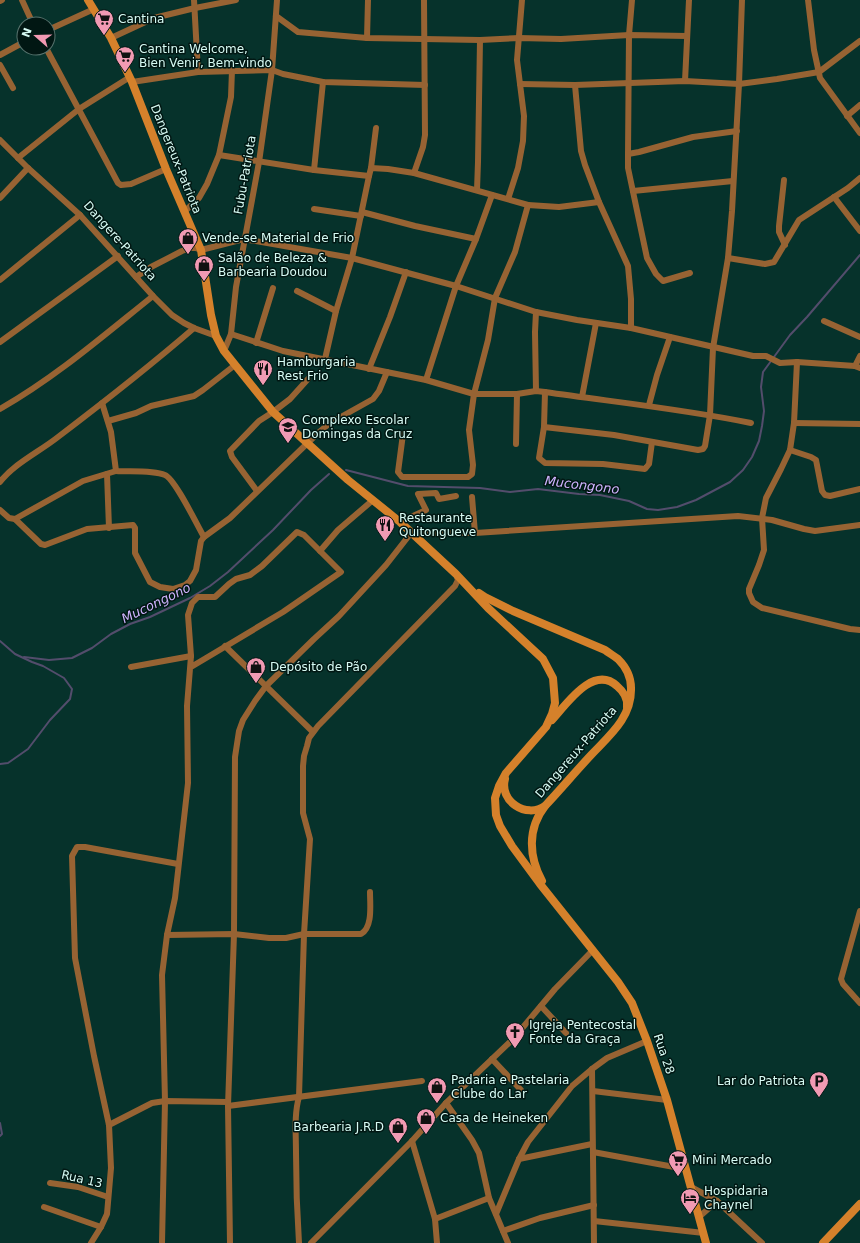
<svg xmlns="http://www.w3.org/2000/svg" width="860" height="1243" viewBox="0 0 860 1243" font-family="'DejaVu Sans',sans-serif">
<style>
.lines{fill:none;stroke-linecap:round;stroke-linejoin:round}
.stream{stroke:#534d6c;stroke-width:2}
.street{stroke:#976333;stroke-width:6}
.secondary{stroke:#d5812b;stroke-width:8}
.labels{text-anchor:middle;dominant-baseline:central;stroke-width:3;stroke-linejoin:round;paint-order:stroke}
.poi-label{font-size:12px;fill:#d7fbf4;stroke:#011713;text-anchor:start}
.street-label{font-size:12px;fill:#d7fbf4;stroke:#011713}
.water-label{font-size:13px;font-style:italic;fill:#ceb3fd;stroke:#011713}
</style>
<rect width="100%" height="100%" fill="#06322b"/>
<g class="lines">
<g class="stream">
<path d="M346,470L408,486L480,488L510,492L538,489L579,494L600,495L629,501L647,509L658,510L677,507L696,500L730,482L743,470L752,457L759,441L762,426L764,411L761,387L763,372L790,335L807,317L860,255"/>
<path d="M0,641L15,654L32,662L43,666L64,678L72,689L70,699L50,720L28,749L8,763L0,764"/>
<path d="M24,657L49,660L72,658L92,648L111,634L130,624L150,617L190,598L210,586L228,572L273,530L311,490L329,474"/>
<path d="M0,1123L2,1134L0,1136"/>
</g>
<g class="street">
<path d="M22,0L33,24"/>
<path d="M194,0L198,72"/>
<path d="M632,0L629,35L628,154L639,152L693,137L737,131"/>
<path d="M808,0L814,50L820,78L860,133"/>
<path d="M0,1L2,0"/>
<path d="M276,16L298,32L367,38L480,40L519,38L561,39L629,35L687,36"/>
<path d="M48,30L94,9"/>
<path d="M111,38L154,18L195,8L236,0"/>
<path d="M367,38L368,0"/>
<path d="M46,48L118,183L121,185L131,184L166,169"/>
<path d="M0,55L24,42"/>
<path d="M0,65L13,88"/>
<path d="M685,81L689,0"/>
<path d="M132,82L198,72L272,70L283,74L323,82L425,85"/>
<path d="M520,84L575,85L685,81L739,84L777,79L819,72L860,41"/>
<path d="M847,116L860,105"/>
<path d="M0,140L28,168L80,215L153,296L172,315L184,323L194,328L216,336"/>
<path d="M628,154V168L647,258L656,274L663,281L690,273"/>
<path d="M219,155L314,170L369,176L371,168L388,169L414,173L528,205L515,252L495,298L488,340L474,394L469,430L473,465L472,474L468,477H402L398,472L403,434"/>
<path d="M18,158L79,109L130,77"/>
<path d="M371,168L376,128"/>
<path d="M314,170L323,82"/>
<path d="M414,173L423,147L425,135L424,0"/>
<path d="M784,180L779,226V232L785,245"/>
<path d="M477,190L478,162L480,40"/>
<path d="M633,191L733,181"/>
<path d="M834,197L860,231"/>
<path d="M0,198L28,168"/>
<path d="M508,199L518,168L523,141L524,116L517,60L522,0"/>
<path d="M599,202L628,266L631,299V328"/>
<path d="M528,205L559,207L599,202L585,165L581,151L575,85"/>
<path d="M314,209L361,216"/>
<path d="M185,211L199,198L207,184L219,155L231,97L232,70"/>
<path d="M362,212L415,226L476,239"/>
<path d="M728,258L765,264L774,262L799,220L848,188L860,178"/>
<path d="M136,277L151,267L182,251L193,247L201,250L244,239L352,258L456,286L536,312L577,320L631,328L753,356H766L780,363L797,362L855,366L860,368"/>
<path d="M0,280L80,215"/>
<path d="M297,291L336,311"/>
<path d="M824,321L860,337"/>
<path d="M231,334L283,351L426,380L474,394H517L536,391L545,392C614,402 683,409 751,423"/>
<path d="M0,342L118,256"/>
<path d="M256,343L273,288"/>
<path d="M224,351L231,334L236,287L259,162L272,70L277,0"/>
<path d="M325,359L336,311L352,258L369,176"/>
<path d="M797,362L794,423L790,450L781,469L766,498L762,518L764,550L759,565L749,589V593L753,602L762,608L850,629L860,630"/>
<path d="M855,366L860,356"/>
<path d="M369,369L390,317L406,272"/>
<path d="M426,380L456,286L476,239L492,195"/>
<path d="M536,391L535,332L536,312"/>
<path d="M545,392L544,427L539,458L545,463L603,464L645,469L649,464L652,442"/>
<path d="M582,397L596,323"/>
<path d="M649,405L657,375L670,337"/>
<path d="M0,409C56,377 103,336 153,296"/>
<path d="M108,421L136,413L151,406L194,396L203,390L235,365"/>
<path d="M794,423L860,424"/>
<path d="M544,427L614,435L698,450L703,449L705,446L710,415L713,348L728,258L732,211L739,84L742,0"/>
<path d="M516,444L517,394"/>
<path d="M790,450L811,457L816,460L822,491L825,495L830,496L860,489"/>
<path d="M116,471C130,472 152,470 165,475C175,479 197,525 204,537"/>
<path d="M107,474L109,528"/>
<path d="M0,482C15,463 39,452 58,437C104,402 150,366 194,328"/>
<path d="M257,491L232,457L230,451L259,421L273,412L290,399L308,379"/>
<path d="M472,497L475,533"/>
<path d="M0,510L9,518L15,519L41,544L45,545L87,529L133,525L135,528V553L150,582L160,587L173,589L185,585L190,581L196,570L201,541L204,537L230,518L318,433L330,423L373,399L379,391L387,372"/>
<path d="M15,519L83,481L116,471L111,432L102,403"/>
<path d="M400,522L426,510L418,494L436,493L439,499L456,496"/>
<path d="M320,551L338,530L373,500"/>
<path d="M225,646L313,732"/>
<path d="M131,667L191,656"/>
<path d="M860,911L841,979L843,984L860,1003"/>
<path d="M167,935L234,934L269,938H286L304,934H361C373,927 370,905 370,892"/>
<path d="M541,1006L566,1033"/>
<path d="M492,1059L521,1090"/>
<path d="M592,1069L594,1243"/>
<path d="M593,1091L667,1100"/>
<path d="M446,1103L472,1140L479,1153L489,1198L508,1243"/>
<path d="M228,1106L422,1081"/>
<path d="M109,1125L152,1103L165,1101L228,1102"/>
<path d="M412,1141L435,1219L437,1243"/>
<path d="M593,1152L685,1169"/>
<path d="M519,1159L592,1144"/>
<path d="M50,1183L78,1187L108,1197"/>
<path d="M691,1187L717,1201L762,1243"/>
<path d="M44,1207L101,1227"/>
<path d="M496,1214L519,1159L528,1142L572,1086L592,1069L607,1058L647,1041"/>
<path d="M699,1217L717,1201"/>
<path d="M435,1219L489,1198"/>
<path d="M594,1221L704,1233"/>
<path d="M503,1231L540,1218L594,1205"/>
<path d="M91,1243L101,1227L107,1214L111,1168L109,1125L94,1056L75,958L72,856L77,847H85L178,864"/>
<path d="M162,1243L165,1101L162,975L167,935L175,898L188,783L187,706L191,656L188,615L192,603L198,597H215L229,584L236,579L250,575L262,566L297,532L304,535L341,572L283,612L191,667"/>
<path d="M230,1243L228,1106L234,934L235,757L239,731L243,720L255,701L266,686L314,639L339,616L386,565L411,533H475L738,516L772,520L804,529L815,531L860,525"/>
<path d="M299,1243C297,1213 296,1183 296,1153C296,1134 294,1114 299,1097L304,934L310,839L303,813V766L304,756L307,746L309,738L318,726L455,586L458,580L457,577"/>
<path d="M311,1243L412,1141L446,1103L514,1038L555,989L593,950"/>
</g>
<g class="secondary">
<path d="M88,0L111,38L132,82L166,169L201,250L211,315L216,336L224,351L273,412L348,480L400,522L456,574L488,608L543,659L553,678L555,703L552,714L546,727L506,773L499,786L495,798L496,815L500,826L512,846L540,884L618,982L632,1003L647,1041L667,1100L706,1243"/>
<path d="M479,593L485,597L513,611L605,650C609,653 614,656 618,659C626,667 631,677 631,688C632,717 610,735 592,754C576,771 561,789 545,806C527,829 529,857 542,881"/>
<path d="M552,720C566,705 593,664 617,686C623,691 628,699 627,707"/>
<path d="M505,779C499,801 526,819 545,806"/>
<path d="M823,1243L860,1204"/>
</g>
</g>
<defs>
<g id="supermarket-pin" transform="scale(1)"><path d="M0 17L-7.5 6A9.5 9.5 0 1 1 7.5 6Z" fill="#f19ab3" stroke="#011713"/><path d="M-6-5.5h2.5l.6 2H6L4.5 2H-2.5L-4.4-4H-6ZM-1.5 3.2a1.3 1.3 0 1 0 .1 0ZM3 3.2a1.3 1.3 0 1 0 .1 0Z" fill="#111"/></g>
<g id="shop-pin" transform="scale(1)"><path d="M0 17L-7.5 6A9.5 9.5 0 1 1 7.5 6Z" fill="#f19ab3" stroke="#011713"/><path d="M-5-2.5h2.3a2.7 3.5 0 0 1 5.4 0H5L5.5 6h-11ZM-1.5-2.5h3a1.5 2.3 0 0 0-3 0Z" fill="#111"/></g>
<g id="restaurant-pin" transform="scale(1)"><path d="M0 17L-7.5 6A9.5 9.5 0 1 1 7.5 6Z" fill="#f19ab3" stroke="#011713"/><path d="M-5-6h1v4h1v-4h1v4h1v-4h1v5L-1.5 .5V6h-2V.5L-5-1ZM5-6V6H3V1.5H1.5Q1.5-4 5-6Z" fill="#111"/></g>
<g id="school-pin" transform="scale(1)"><path d="M0 17L-7.5 6A9.5 9.5 0 1 1 7.5 6Z" fill="#f19ab3" stroke="#011713"/><path d="M0-5L7-2L0 1L-7-2ZM-4 1L0 2.5L4 1V4Q0 6-4 4Z" fill="#111"/></g>
<g id="church-pin" transform="scale(1)"><path d="M0 17L-7.5 6A9.5 9.5 0 1 1 7.5 6Z" fill="#f19ab3" stroke="#011713"/><path d="M-1.2-6h2.4v3.5h3.3v2.4h-3.3V6h-2.4V-.1h-3.3v-2.4h3.3Z" fill="#111"/></g>
<g id="parking-pin" transform="scale(1)"><path d="M0 17L-7.5 6A9.5 9.5 0 1 1 7.5 6Z" fill="#f19ab3" stroke="#011713"/><path d="M-3.5-5.5H1a3.5 3.5 0 0 1 0 7H-1V5.5H-3.5ZM-1-3.4V-.6H.8a1.4 1.4 0 0 0 0-2.8Z" fill="#111"/></g>
<g id="hotel-pin" transform="scale(1)"><path d="M0 17L-7.5 6A9.5 9.5 0 1 1 7.5 6Z" fill="#f19ab3" stroke="#011713"/><path d="M-6-4.5h1.5V1H6V5H4.5V3h-9V5H-6ZM-4 0a1.8 1.8 0 1 1 3.6 0ZM.5 0V-2.5h3Q6-2.5 6 0Z" fill="#111"/></g>
</defs>
<g fill-rule="evenodd">
<use href="#supermarket-pin" x="104" y="19"/>
<use href="#supermarket-pin" x="125" y="56"/>
<use href="#shop-pin" x="188" y="238"/>
<use href="#shop-pin" x="204" y="265"/>
<use href="#restaurant-pin" x="263" y="369"/>
<use href="#school-pin" x="288" y="427"/>
<use href="#restaurant-pin" x="385" y="525"/>
<use href="#shop-pin" x="256" y="667"/>
<use href="#church-pin" x="515" y="1032"/>
<use href="#parking-pin" x="819" y="1081"/>
<use href="#shop-pin" x="437" y="1087"/>
<use href="#shop-pin" x="426" y="1118"/>
<use href="#shop-pin" x="398" y="1127"/>
<use href="#supermarket-pin" x="678" y="1160"/>
<use href="#hotel-pin" x="690" y="1198"/>
</g>
<g class="labels">
<g class="poi-label">
<text x="118" y="19">Cantina</text>
<text x="139" y="49">Cantina Welcome,<tspan x="139" dy="14">Bien Venir, Bem-vindo</tspan></text>
<text x="202" y="238">Vende-se Material de Frio</text>
<text x="218" y="258">Salão de Beleza &amp;<tspan x="218" dy="14">Barbearia Doudou</tspan></text>
<text x="277" y="362">Hamburgaria<tspan x="277" dy="14">Rest Frio</tspan></text>
<text x="302" y="420">Complexo Escolar<tspan x="302" dy="14">Domingas da Cruz</tspan></text>
<text x="399" y="518">Restaurante<tspan x="399" dy="14">Quitongueve</tspan></text>
<text x="270" y="667">Depósito de Pão</text>
<text x="529" y="1025">Igreja Pentecostal<tspan x="529" dy="14">Fonte da Graça</tspan></text>
<text x="451" y="1080">Padaria e Pastelaria<tspan x="451" dy="14">Clube do Lar</tspan></text>
<text x="805" y="1081" text-anchor="end">Lar do Patriota</text>
<text x="440" y="1118">Casa de Heineken</text>
<text x="384" y="1127" text-anchor="end">Barbearia J.R.D</text>
<text x="692" y="1160">Mini Mercado</text>
<text x="704" y="1191">Hospidaria<tspan x="704" dy="14">Chaynel</tspan></text>
</g>
<g class="street-label">
<text transform="translate(176 159) rotate(68)">Dangereux-Patriota</text>
<text transform="translate(245 175) rotate(-80)">Fubu-Patriota</text>
<text transform="translate(120 241) rotate(48)">Dangere-Patriota</text>
<text transform="translate(576 752) rotate(-49)">Dangereux-Patriota</text>
<text transform="translate(664 1054) rotate(71)">Rua 28</text>
<text transform="translate(82 1179) rotate(13)">Rua 13</text>
</g>
<g class="water-label">
<text transform="translate(582 485) rotate(7)">Mucongono</text>
<text transform="translate(156 603) rotate(-26)">Mucongono</text>
</g>
</g>
<g transform="translate(36 36) rotate(290)"><circle r="19" fill="#011713" stroke="#57726d"/>
<path d="M0-3L7 15L0 10L-7 15Z" fill="#f19ab3"/>
<text y="-6" font-size="11" font-weight="bold" text-anchor="middle" fill="#d7fbf4">N</text>
</g>
</svg>
